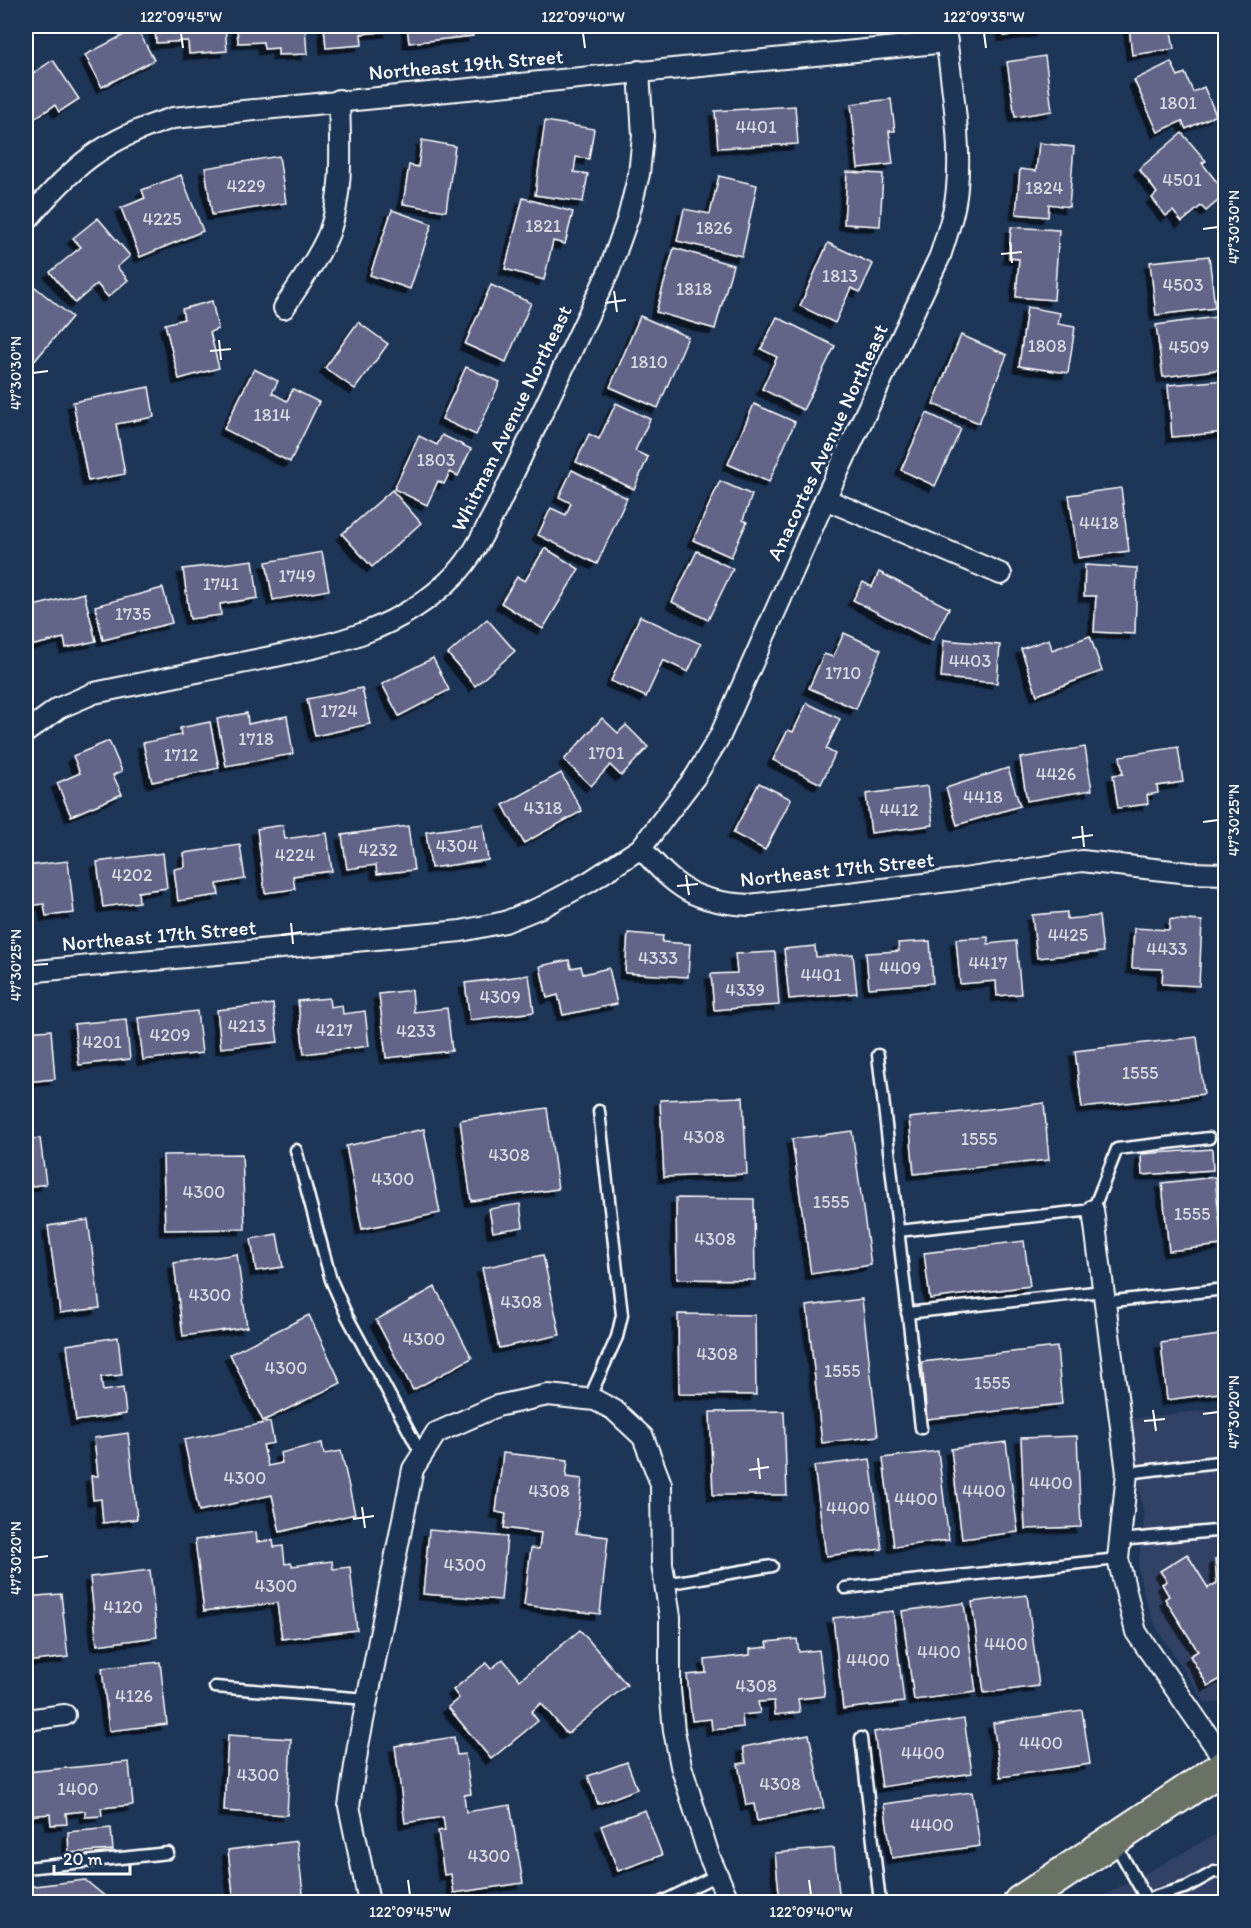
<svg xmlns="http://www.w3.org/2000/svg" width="1251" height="1928" viewBox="0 0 1251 1928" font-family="Itim,sans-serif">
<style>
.built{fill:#324366}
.building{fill:#646588;stroke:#fff;stroke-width:1.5;filter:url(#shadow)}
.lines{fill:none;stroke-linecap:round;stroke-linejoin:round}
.lane-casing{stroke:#fff;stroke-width:15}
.street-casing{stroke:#fff;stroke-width:24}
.primary-casing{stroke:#fff;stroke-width:36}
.lane{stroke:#1d3557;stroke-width:10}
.street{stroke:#1d3557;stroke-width:20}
.primary{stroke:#6b7165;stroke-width:32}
.ticks{fill:none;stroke:#fff;stroke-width:2}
.labels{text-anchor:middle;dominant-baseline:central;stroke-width:6;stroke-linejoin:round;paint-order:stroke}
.number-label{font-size:18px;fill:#d8d8e1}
.street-label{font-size:21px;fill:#fff;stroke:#1d3557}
.neatline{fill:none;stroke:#fff;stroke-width:2}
.ticks-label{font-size:15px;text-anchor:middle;fill:#fff}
</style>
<defs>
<filter id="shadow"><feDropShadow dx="-5.5" dy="5.5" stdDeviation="0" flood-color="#0009"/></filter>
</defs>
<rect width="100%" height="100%" fill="#1d3557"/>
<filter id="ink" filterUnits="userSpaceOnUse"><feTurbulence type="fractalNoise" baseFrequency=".0167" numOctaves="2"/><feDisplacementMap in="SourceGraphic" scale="12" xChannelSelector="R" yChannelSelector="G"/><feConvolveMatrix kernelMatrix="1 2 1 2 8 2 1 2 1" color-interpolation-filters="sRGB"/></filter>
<g filter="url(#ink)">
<g class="built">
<path d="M1225,1408V1703H1205L1156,1627L1144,1595L1138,1569L1144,1518L1130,1419Z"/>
<path d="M1215,1835L1225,1837V1902H1101L1100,1898Z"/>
</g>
<g class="building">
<path d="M155,26H225L227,51L189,54L188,41L156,43Z"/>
<path d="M237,26H305L307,54L278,55V48L264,49L263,42L238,43Z"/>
<path d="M324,26H389L390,31L361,34L362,45L326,48Z"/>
<path d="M407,26H472L473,36L409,43Z"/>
<path d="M1002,26H1041V31L1004,36Z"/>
<path d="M1129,26H1179V30L1171,31L1174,49L1132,55Z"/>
<path d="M137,28L154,60L102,87L85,55Z"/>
<path d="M1045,56L1052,111L1015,117L1007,62Z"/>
<path d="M53,60L79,99L59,112L55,105L26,124V78Z"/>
<path d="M1171,62L1178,76L1185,73L1193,92L1204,87L1216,115L1186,129L1182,121L1158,132L1134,80Z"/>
<path d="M891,99L895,131H889L893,164L858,168L851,104Z"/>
<path d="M795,106L798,144L718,148L715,111Z"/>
<path d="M545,121L594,129L589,159L576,157L574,172L588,174L583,202L535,195Z"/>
<path d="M1182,133L1206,161L1202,163L1226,194L1206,211L1201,206L1182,222L1173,211L1166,216L1152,198L1157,193L1139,169Z"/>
<path d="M422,140L455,146L446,211L403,204L409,165L418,167Z"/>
<path d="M1039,143L1074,147L1069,207L1049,204L1048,217L1016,214L1020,169L1036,171Z"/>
<path d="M279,156L286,203L212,215L205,168Z"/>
<path d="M847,172L883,174L880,226L844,224Z"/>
<path d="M181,175L203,231L140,257L121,208L145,198L142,190Z"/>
<path d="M719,176L757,185L742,256L677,241L684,209L710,214Z"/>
<path d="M523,198L573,212L565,244L553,241L544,280L505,269Z"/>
<path d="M392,210L432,224L410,289L370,275Z"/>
<path d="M98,218L130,256L117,267L128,280L108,297L97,284L75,303L50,272L81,247L73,238Z"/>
<path d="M1011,227L1059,230L1054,300L1016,297L1019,259L1009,258Z"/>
<path d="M828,243L873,264L860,292L851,288L835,323L800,306Z"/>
<path d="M674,248L733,265L715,329L656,312Z"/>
<path d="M1209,256L1215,308L1156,315L1150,262Z"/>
<path d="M491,285L531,303L506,362L465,344Z"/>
<path d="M35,287L72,317L26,371V298Z"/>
<path d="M212,301L218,329L210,332L219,368L179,379L165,324L184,319L182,309Z"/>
<path d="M1027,307L1060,313L1058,324L1075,327L1068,373L1019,366Z"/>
<path d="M640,316L688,337L658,408L610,387Z"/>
<path d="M777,317L835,346L803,410L762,389L777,357L761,349Z"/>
<path d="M1216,317L1223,369L1163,377L1156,325Z"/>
<path d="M358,322L388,344L355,389L325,368Z"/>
<path d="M961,335L1007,355L979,423L933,404Z"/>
<path d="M466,367L500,382L476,435L442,419Z"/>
<path d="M254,369L278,381L272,393L287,401L293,389L319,402L290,462L224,429Z"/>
<path d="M1226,380V432L1172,437L1168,385Z"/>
<path d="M149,387L154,417L116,424L125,474L88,481L73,402Z"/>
<path d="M616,403L650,419L635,451L648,457L634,489L576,462L589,434L599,439Z"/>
<path d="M754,404L795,422L769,482L728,464Z"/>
<path d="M927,413L961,429L935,486L901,470Z"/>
<path d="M442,435L471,449L458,476L450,472L444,484L438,481L427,505L394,489L419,436L437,445Z"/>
<path d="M572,470L627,498L597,564L538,535L551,508L566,515L571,503L559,497Z"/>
<path d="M720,481L752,495L743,520L747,522L731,557L693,540Z"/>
<path d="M1121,488L1129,551L1078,558L1069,495Z"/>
<path d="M392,490L421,523L372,567L342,534Z"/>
<path d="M545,548L579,569L543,629L501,603L517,577L525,581Z"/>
<path d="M697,551L733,569L708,620L672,602Z"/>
<path d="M322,552L329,590L273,600L266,562Z"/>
<path d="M253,560L258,598L220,604L221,615L190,619L183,569Z"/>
<path d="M1085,565L1137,568L1135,634L1094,632L1096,596H1084Z"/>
<path d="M879,572L949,608L932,641L853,600L863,582L872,587Z"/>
<path d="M163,588L172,623L103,640L95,606Z"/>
<path d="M84,593L96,641L66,648L64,638L26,647V608Z"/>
<path d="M640,616L701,644L688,672L663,660L646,697L611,681Z"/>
<path d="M487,619L515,651L475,686L448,654Z"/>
<path d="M844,633L881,650L856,709L809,688L824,654L833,657Z"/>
<path d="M1090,636L1102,671L1037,695L1021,649L1049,639L1052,650Z"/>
<path d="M944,640L1000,645L997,683L941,678Z"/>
<path d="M433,658L449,690L399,716L382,684Z"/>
<path d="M362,688L370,724L315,736L307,699Z"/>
<path d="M807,703L840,719L826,749L835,754L821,784L773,760L788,730L793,732Z"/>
<path d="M247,713L248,724L287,716L293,754L226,766L217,719Z"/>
<path d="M602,718L618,733L626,725L648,747L621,776L610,765L591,786L564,760Z"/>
<path d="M210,722L219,768L152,782L143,743L181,735L180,728Z"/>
<path d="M109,741L122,771L113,775L122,794L71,816L57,783L80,773L73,756Z"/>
<path d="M1085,747L1092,790L1027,801L1020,758Z"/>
<path d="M1178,747L1183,782L1157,786L1158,793L1147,795L1148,804L1118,808L1113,775L1123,774L1120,756Z"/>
<path d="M1008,768L1020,806L957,825L946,788Z"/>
<path d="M561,773L582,811L524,843L503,805Z"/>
<path d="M759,783L791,799L765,850L733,833Z"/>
<path d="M928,786L933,825L871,833L866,794Z"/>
<path d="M483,824L488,860L431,868L426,832Z"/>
<path d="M283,825L285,839L327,833L332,871L293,876L295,889L265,893L257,829Z"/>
<path d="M408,826L414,870L377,874L376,865L347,869L342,835Z"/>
<path d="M240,845L245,879L217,884L219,895L178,901L174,869L185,867L184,853Z"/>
<path d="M163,853L167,888L138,892L139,902L103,907L97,862Z"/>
<path d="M68,861L74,913L46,916L44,904L26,906V866Z"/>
<path d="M1067,912V919L1099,916L1103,952L1037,958L1032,915Z"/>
<path d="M1170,919L1202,921L1199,986L1162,984L1163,969L1132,968L1134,928L1169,930Z"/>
<path d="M628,933L663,936L662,942L690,944L688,977L625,973Z"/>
<path d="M988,937V944L1016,941L1021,994L997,996L996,981L960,984L956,939Z"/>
<path d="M930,941L933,983L869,988L866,953L899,951L898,943Z"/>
<path d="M815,946L816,957L853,954L857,993L789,999L784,949Z"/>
<path d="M775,952L779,1005L714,1010L711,974L737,973L735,954Z"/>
<path d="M569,960L571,968L581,966L583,974L609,968L617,1004L563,1015L558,995L547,998L540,966Z"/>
<path d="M529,975L534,1012L470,1020L465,983Z"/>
<path d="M412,990L414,1012L447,1008L452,1051L386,1058L379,994Z"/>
<path d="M329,998L330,1007L342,1005L343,1014L365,1011L369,1046L304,1054L298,1001Z"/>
<path d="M273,1004L278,1042L221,1048L217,1010Z"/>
<path d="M197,1011L202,1053L143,1060L138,1018Z"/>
<path d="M126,1019L130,1059L79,1065L74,1024Z"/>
<path d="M51,1030L55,1079L26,1082V1032Z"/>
<path d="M1197,1037L1204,1094L1082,1108L1075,1051Z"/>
<path d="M743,1097L747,1174L664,1177L660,1100Z"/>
<path d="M1044,1103L1049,1160L914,1174L909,1118Z"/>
<path d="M547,1108L558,1189L471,1201L460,1120Z"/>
<path d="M424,1129L440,1213L362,1229L346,1146Z"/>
<path d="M852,1131L871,1265L811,1274L792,1139Z"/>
<path d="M40,1138L46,1184L26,1187V1140Z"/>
<path d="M1212,1149L1213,1170L1142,1175L1141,1154Z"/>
<path d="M242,1154L245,1229L165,1230L163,1155Z"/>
<path d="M1215,1177L1222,1245L1169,1251L1162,1183Z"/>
<path d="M676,1198L754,1199L755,1280L677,1279Z"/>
<path d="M520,1204L523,1227L493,1232L489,1209Z"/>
<path d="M88,1220L100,1308L60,1313L48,1226Z"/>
<path d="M277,1234L283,1267L256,1271L251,1239Z"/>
<path d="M1024,1241L1030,1286L930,1299L924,1253Z"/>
<path d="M237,1254L247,1327L183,1336L174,1263Z"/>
<path d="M543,1255L560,1335L499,1348L482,1268Z"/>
<path d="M435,1287L472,1358L413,1390L376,1320Z"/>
<path d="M862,1299L878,1436L822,1443L807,1306Z"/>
<path d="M678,1314L755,1315L756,1395L679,1394Z"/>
<path d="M309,1315L341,1383L263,1421L230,1354Z"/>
<path d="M1226,1334V1392L1167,1400L1161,1343Z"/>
<path d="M118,1337L122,1375L101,1377L103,1391L123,1388L126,1414L76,1421L67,1345Z"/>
<path d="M1057,1347L1062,1404L927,1419L922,1362Z"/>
<path d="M784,1411L787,1495H713L710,1412Z"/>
<path d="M270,1422L274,1443L263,1445L268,1466L282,1463L280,1453L322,1443L324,1454L341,1451L355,1514L280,1532L272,1495L199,1511L184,1440Z"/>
<path d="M128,1433L137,1519L103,1523L101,1499L93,1500L91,1476H98L94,1438Z"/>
<path d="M1077,1436L1081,1527L1025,1529L1021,1438Z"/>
<path d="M1006,1442L1018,1532L962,1539L951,1449Z"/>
<path d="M938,1451L949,1540L894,1547L883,1458Z"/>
<path d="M503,1453L568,1460L566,1477L582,1479L576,1533L608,1537L600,1614L524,1605L531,1548L539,1549L541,1533L504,1528L506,1514L496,1512Z"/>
<path d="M870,1459L882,1549L826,1556L814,1466Z"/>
<path d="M28,1491L34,1548L26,1549V1492Z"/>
<path d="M429,1530L507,1537L501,1600L423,1594Z"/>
<path d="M256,1532L257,1542L273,1540L274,1547L283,1546L285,1564L291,1563L292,1566L332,1561L333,1569L350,1567L357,1630L282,1639L277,1603L204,1611L195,1540Z"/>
<path d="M1187,1554L1208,1588L1217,1583L1215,1559L1226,1558V1676L1208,1686L1190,1656L1198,1651L1165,1599L1169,1596L1162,1584L1167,1581L1160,1571Z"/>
<path d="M150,1570L157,1637L97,1645L90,1577Z"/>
<path d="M61,1594L68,1657L26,1662V1597Z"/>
<path d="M1027,1595L1039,1686L984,1693L972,1602Z"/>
<path d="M964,1603L976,1692L914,1700L902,1611Z"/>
<path d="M893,1611L904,1702L843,1709L833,1618Z"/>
<path d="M580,1630L627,1685L567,1734L541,1703L531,1712L538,1721L491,1759L448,1707L459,1698L453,1690L486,1663L491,1669L503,1659L520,1680Z"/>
<path d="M797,1639L799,1652L819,1650L825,1696L798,1699L800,1712L775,1715L774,1701L758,1702L760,1713L742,1715L743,1727L712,1730L711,1719L692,1721L687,1675L706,1673L705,1660L750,1655V1649L768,1647L767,1642Z"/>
<path d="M160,1662L167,1724L109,1731L102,1668Z"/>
<path d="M1082,1710L1090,1764L1001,1777L993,1723Z"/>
<path d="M964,1719L972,1773L882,1787L874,1732Z"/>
<path d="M809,1734L824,1808L757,1821L754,1804L746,1805L738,1764L746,1763L743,1747Z"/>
<path d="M228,1735L291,1739L287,1815L224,1811Z"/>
<path d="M454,1737L457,1755L465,1754L471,1794L464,1795L466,1812L510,1805L523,1883L454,1893L451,1874L444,1875L438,1831L445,1830L443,1817L405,1823L395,1746Z"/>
<path d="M129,1762L133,1805L101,1808L102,1816L85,1817V1811L66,1813L67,1824L51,1825L50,1814L27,1816L28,1823H26V1772Z"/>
<path d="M627,1762L637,1789L598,1804L588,1776Z"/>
<path d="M972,1792L980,1846L892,1858L884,1804Z"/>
<path d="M645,1810L662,1855L618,1871L601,1826Z"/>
<path d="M111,1828L113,1850L69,1853L68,1832Z"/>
<path d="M297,1841L304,1902H234L228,1850Z"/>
<path d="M834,1848L840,1902H780L775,1853Z"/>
<path d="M85,1880L112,1902H26V1887Z"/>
</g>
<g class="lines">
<g class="lane-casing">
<g id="lane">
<path d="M878,1055L921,1428"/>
<path d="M296,1150L331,1280L347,1316L419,1450L424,1453"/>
<path d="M898,1231L1093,1210L1117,1149L1209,1138"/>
<path d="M1104,1302L1226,1289"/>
<path d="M907,1313L1103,1291"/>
<path d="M589,1399L617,1337L622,1315L599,1111"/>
<path d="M1127,1473L1226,1461"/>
<path d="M1120,1540L1226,1530"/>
<path d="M665,1584L772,1566"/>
<path d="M845,1588L1118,1559"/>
<path d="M215,1687L367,1699"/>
<path d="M861,1738L880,1902"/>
<path d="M1115,1843L1148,1902"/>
<path d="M26,1868L168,1853"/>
<path d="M1147,1899L1187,1887L1214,1872H1226"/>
<path d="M662,1902L717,1875"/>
</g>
</g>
<g class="street-casing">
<g id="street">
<path d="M26,221C73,166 103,139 173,118L947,42"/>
<path d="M284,308C299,284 318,260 329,233C344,191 340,144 339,100"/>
<path d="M825,499L1001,574"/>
<path d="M26,732L59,708L94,693C143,683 192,673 241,663C324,646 395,636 456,574C474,555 485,530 497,508L609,271L628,218L639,174L643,136L639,71"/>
<path d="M641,848L695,777L720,736L825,499L940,256C947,234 955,212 957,188C962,135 950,79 945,26"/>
<path d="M26,972L461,931L505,922L544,906L589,882L641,848C677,889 694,902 749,905L957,880L1082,861L1190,873L1226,874"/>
<path d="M1093,1210L1127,1473L1118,1559L1136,1632L1226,1762"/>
<path d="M26,1720L65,1715"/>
<path d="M369,1902L349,1806L358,1746L413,1469L436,1433L497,1406L548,1395L595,1400L614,1410L643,1437L661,1484L662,1564L670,1617V1689L674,1731L681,1766L709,1856L729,1902"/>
</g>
</g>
<g class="primary-casing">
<path id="primary" d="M1020,1902L1226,1765"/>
</g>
<use href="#lane" class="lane"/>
<use href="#street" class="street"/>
<use href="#primary" class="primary"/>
</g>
</g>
<path class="ticks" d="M181,33L183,48M583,33L585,48M984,33L986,48M1203,229L1218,227M1010,242L1012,263M1001,254L1022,252M614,291L617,312M605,303L626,300M219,340L221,360M210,351L231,349M33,373L48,371M1203,822L1218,820M1082,826L1084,847M1072,838L1093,835M686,875L689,895M677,886L698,884M291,923L293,944M281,935L302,932M33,965L48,964M1153,1410L1156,1431M1203,1414L1218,1412M1144,1421L1165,1419M758,1458L760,1479M749,1470L769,1467M362,1507L365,1528M353,1519L374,1516M33,1558L48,1556M408,1880L410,1895M809,1880L811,1895"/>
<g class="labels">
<g class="number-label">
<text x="1178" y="103">1801</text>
<text x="756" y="127">4401</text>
<text x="1182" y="180">4501</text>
<text x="246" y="186">4229</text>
<text x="1044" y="188">1824</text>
<text x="162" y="219">4225</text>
<text x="543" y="226">1821</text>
<text x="714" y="228">1826</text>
<text x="840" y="276">1813</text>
<text x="1183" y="285">4503</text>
<text x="694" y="289">1818</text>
<text x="1047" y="346">1808</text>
<text x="1189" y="347">4509</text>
<text x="649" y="362">1810</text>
<text x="272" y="415">1814</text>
<text x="436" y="460">1803</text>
<text x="1099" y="523">4418</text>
<text x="297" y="576">1749</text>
<text x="221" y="584">1741</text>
<text x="133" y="614">1735</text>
<text x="970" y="661">4403</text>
<text x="843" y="673">1710</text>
<text x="339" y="711">1724</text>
<text x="256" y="739">1718</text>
<text x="606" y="753">1701</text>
<text x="181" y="755">1712</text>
<text x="1056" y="774">4426</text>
<text x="983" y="797">4418</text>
<text x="543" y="808">4318</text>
<text x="899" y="810">4412</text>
<text x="457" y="846">4304</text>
<text x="378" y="850">4232</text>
<text x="295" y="855">4224</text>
<text x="132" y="875">4202</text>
<text x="1068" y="935">4425</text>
<text x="1167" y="949">4433</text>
<text x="658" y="958">4333</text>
<text x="988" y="963">4417</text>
<text x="900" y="968">4409</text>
<text x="821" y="975">4401</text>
<text x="745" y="990">4339</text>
<text x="500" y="997">4309</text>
<text x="247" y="1026">4213</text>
<text x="334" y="1030">4217</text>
<text x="416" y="1031">4233</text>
<text x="170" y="1035">4209</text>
<text x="102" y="1042">4201</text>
<text x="1140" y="1073">1555</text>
<text x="704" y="1137">4308</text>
<text x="979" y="1139">1555</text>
<text x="509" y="1155">4308</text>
<text x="393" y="1179">4300</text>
<text x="204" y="1192">4300</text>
<text x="831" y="1202">1555</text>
<text x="1192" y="1214">1555</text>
<text x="715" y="1239">4308</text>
<text x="210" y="1295">4300</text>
<text x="521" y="1302">4308</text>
<text x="424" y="1339">4300</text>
<text x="717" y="1354">4308</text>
<text x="286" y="1368">4300</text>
<text x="842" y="1371">1555</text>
<text x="992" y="1383">1555</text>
<text x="245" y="1478">4300</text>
<text x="1051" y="1483">4400</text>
<text x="549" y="1491">4308</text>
<text x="984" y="1491">4400</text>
<text x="916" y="1499">4400</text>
<text x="848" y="1508">4400</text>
<text x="465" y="1565">4300</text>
<text x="276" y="1586">4300</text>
<text x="123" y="1607">4120</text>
<text x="1006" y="1644">4400</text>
<text x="939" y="1652">4400</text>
<text x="868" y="1660">4400</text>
<text x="756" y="1686">4308</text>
<text x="134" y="1696">4126</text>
<text x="1041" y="1743">4400</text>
<text x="923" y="1753">4400</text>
<text x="258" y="1775">4300</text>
<text x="780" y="1784">4308</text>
<text x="78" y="1789">1400</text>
<text x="932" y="1825">4400</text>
<text x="489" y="1856">4300</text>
</g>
<g class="street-label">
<text transform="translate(466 64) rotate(-5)">Northeast 19th Street</text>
<text transform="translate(511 418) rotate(-64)">Whitman Avenue Northeast</text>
<text transform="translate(827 442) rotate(-65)">Anacortes Avenue Northeast</text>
<text transform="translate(837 869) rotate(-6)">Northeast 17th Street</text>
<text transform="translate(159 935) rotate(-5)">Northeast 17th Street</text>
</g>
</g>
<rect width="1251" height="1928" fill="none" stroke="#1d3557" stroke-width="66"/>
<path d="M54 1865v9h76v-9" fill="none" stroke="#ffffff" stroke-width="3"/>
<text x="63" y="1865" font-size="18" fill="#ffffff" stroke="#1d3557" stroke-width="4.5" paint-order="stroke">20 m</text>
<rect x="33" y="33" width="1185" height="1862" class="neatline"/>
<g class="ticks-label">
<text x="181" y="22">122°09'45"W</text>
<text x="583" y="22">122°09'40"W</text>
<text x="984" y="22">122°09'35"W</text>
<text transform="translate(1234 227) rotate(-90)" y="5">47°30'30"N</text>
<text transform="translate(16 373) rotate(-90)" y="5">47°30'30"N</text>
<text transform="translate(1234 820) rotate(-90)" y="5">47°30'25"N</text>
<text transform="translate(16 965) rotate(-90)" y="5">47°30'25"N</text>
<text transform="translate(1234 1412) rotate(-90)" y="5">47°30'20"N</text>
<text transform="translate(16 1558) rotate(-90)" y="5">47°30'20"N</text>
<text x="410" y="1917">122°09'45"W</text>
<text x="811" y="1917">122°09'40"W</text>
</g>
</svg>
